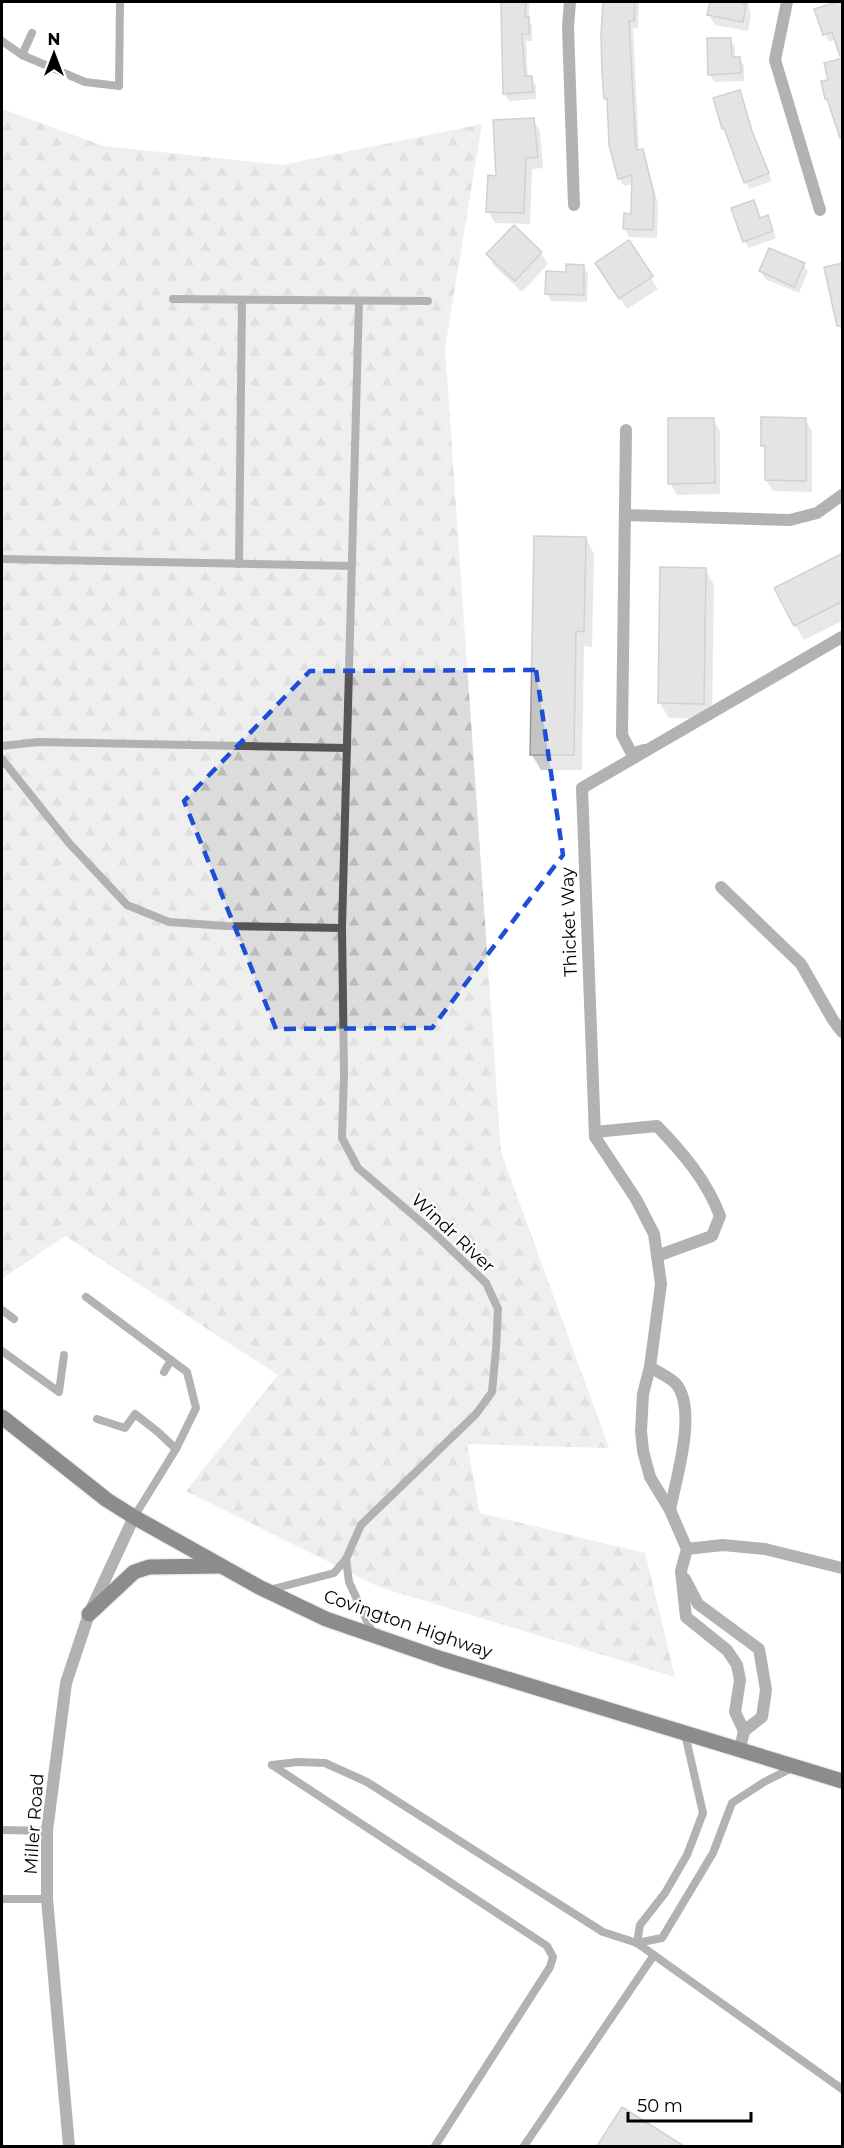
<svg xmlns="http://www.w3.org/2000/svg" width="844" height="2148" viewBox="0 0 844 2148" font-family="Montserrat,sans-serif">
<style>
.forest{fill:url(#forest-firs)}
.shadow{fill:#0003}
.building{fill:#c4c4c4;stroke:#999;stroke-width:1.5}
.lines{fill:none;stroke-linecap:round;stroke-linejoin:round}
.primary-casing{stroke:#dbdbdb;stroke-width:18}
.service{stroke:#555;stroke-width:8}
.minor{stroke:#555;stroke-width:12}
.tertiary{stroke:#555;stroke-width:12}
.primary{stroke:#000;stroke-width:15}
.marked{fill:none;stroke:#1d4ed8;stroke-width:4.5;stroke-dasharray:12 8;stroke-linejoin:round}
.labels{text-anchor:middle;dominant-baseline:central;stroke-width:4.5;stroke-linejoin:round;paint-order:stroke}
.street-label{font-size:18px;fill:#000;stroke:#fff}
</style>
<defs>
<pattern id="forest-firs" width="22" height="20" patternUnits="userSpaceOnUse" patternTransform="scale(1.5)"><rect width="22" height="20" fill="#dcdcdc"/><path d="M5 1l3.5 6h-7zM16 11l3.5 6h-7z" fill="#bbb"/></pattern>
</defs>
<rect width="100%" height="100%" fill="#fff"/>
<path class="forest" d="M2,109L104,146L282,165L482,124L445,348L501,1152L609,1448L467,1444L480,1513L645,1553L675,1677L379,1587L186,1491L278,1375L65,1236L2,1279Z"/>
<g class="shadow">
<path d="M503,2H529V20L532,26V41H526L528,78H531L536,85V99L509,101L504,93Z"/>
<path d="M604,2H639L638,29L633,28L639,151H642L646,159L658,204L657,238L629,237L625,229L633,215V184L624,186L619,178L609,105L605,98L602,35Z"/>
<path d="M711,2H748L751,16L748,31L715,25L709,15Z"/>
<path d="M842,2V48L836,39L829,42L816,10Z"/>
<path d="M730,39L735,47V58H739L744,66V81L714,82L710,74Z"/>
<path d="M739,92L743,99L755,140L772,181L749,189L724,128L715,99Z"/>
<path d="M533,119L540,131L543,168L532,169L530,224L495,223L488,211Z"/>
<path d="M753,202L761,219L767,217L776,238L749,248L744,241Z"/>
<path d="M514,227L541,253L548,264L522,292L494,266L488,254Z"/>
<path d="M628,243L658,289L627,309L604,275Z"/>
<path d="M804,265L808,272L799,293L765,279L761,271Z"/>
<path d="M583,266L588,274L587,302L551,301L547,294L567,273Z"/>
<path d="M713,419L720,431V494L677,495L670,483Z"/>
<path d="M805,419L812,431V492L773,491L766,480V452L763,446Z"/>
<path d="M586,538L594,554L592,647L584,646L582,770H541L532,755Z"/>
<path d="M842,555V621L804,640L795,625Z"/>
<path d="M705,569L714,585L712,719L669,718L660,703Z"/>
<path d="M622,2109L681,2146H599Z"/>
</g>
<g class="building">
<path d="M501,2H526L525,17H529V34H522L525,76H532L533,92L503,94Z"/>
<path d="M603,2H635L634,21H629L636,150L643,149L654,195L653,230L623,229L624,213L631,214L632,175L618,179L609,145L607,98L604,99L602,73L601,35Z"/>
<path d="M710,2H744L743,4H746L743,22L707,15Z"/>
<path d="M837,2H843V56H840L832,32L823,35L814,9Z"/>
<path d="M707,38H731L732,57H740L741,73L708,75Z"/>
<path d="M843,58V138H840L827,99H825L821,81L828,80L824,63Z"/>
<path d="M740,90L752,131L769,173L744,183L724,128L722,129L713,98Z"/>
<path d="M534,118L538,157L526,158L524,213L486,212L488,175L496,176L493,120Z"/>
<path d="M754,200L760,218L768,215L773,231L743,242L731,208Z"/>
<path d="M514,225L542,252L515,281L486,254Z"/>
<path d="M629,240L653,276L619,299L595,263Z"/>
<path d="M769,248L805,263L794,287L759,271Z"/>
<path d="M843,263V326H837L824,267Z"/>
<path d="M566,264L584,265V295L545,294L546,271L566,272Z"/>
<path d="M761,417L806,418V481L765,480V446H761Z"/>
<path d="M668,418H714L715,483L668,484Z"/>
<path d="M534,536L586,537L584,632L576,631L574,755H530Z"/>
<path d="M843,553V601L794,626L774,588Z"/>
<path d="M660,567L706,568L704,704L658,703Z"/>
<path d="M622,2107L684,2146H597Z"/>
</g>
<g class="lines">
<g class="primary-casing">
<g id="primary">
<path d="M2,1417L107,1500L134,1517L259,1587L326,1619L442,1659L842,1781"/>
<path d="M89,1614L134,1572L149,1567L219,1566"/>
</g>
</g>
<g class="service">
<path d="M2,41L22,55L85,82L119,86L120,2"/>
<path d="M22,55L32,33"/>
<path d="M173,299L428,301"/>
<path d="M2,559L351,566"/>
<path d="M239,564L242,300"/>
<path d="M2,746L38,742L347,748"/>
<path d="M2,759L69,843L127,905L169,922L226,926L342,928"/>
<path d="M86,1297L187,1372L196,1408L176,1449L134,1517"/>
<path d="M2,1310L14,1319"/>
<path d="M2,1351L59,1392L64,1355"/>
<path d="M164,1372L171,1360"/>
<path d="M97,1419L125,1428L135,1414L158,1432L176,1449"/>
<path d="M346,1559L349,1582L374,1636"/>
<path d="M269,1590L334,1573L346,1559L361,1525L476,1414L492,1392L496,1349L498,1309L486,1283L434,1233L358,1168L342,1138L344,1074L342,928L359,301"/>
<path d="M272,1765L298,1762L325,1763L367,1782L603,1932L637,1943L842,2089"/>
<path d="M272,1765L547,1946L553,1957L550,1967L435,2146"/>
<path d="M2,1830L47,1831"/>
<path d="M2,1899H47"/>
<path d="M637,1943L662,1938L713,1853L732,1803L764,1782L792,1768"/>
<path d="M637,1943L640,1925L665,1893L687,1855L703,1813L685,1734"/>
<path d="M524,2146L654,1955"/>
</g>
<g class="minor">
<path d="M570,2L568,27L574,205"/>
<path d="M787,2L775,60L820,210"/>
<path d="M626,430L622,735L632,754L644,750"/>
<path d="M625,515L790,520L817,513L842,495"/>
<path d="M721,887L801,964L833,1020L842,1032"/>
<path d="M595,1132L657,1126C683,1153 707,1181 720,1216L712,1236L657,1256"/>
<path d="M650,1367C658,1372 672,1378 677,1385C697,1412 676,1479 670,1510"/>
<path d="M687,1549L723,1545L765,1549L842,1568"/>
<path d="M685,1579L698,1604L759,1649L766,1690L762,1717L744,1731"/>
<path d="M740,1749L744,1731L735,1712L740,1680L737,1665L727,1650L686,1617L681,1571L687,1549L670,1510L650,1477L643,1451L641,1431L643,1394L650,1367L661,1284L654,1234L636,1199L595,1137L582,788L842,637"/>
</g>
<path class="tertiary" d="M69,2146L47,1899V1831L66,1683L89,1614L134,1517"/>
<use href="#primary" class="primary"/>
</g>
<path d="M0 0H844V2148H0ZM536,670L563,855L432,1028L276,1029L184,801L310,671Z" fill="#fff" fill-opacity=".55" fill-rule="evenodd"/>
<path class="marked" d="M536,670L563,855L432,1028L276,1029L184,801L310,671Z"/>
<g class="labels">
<g class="street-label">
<text transform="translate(569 922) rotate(-92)">Thicket Way</text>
<text transform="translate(453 1233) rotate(43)">Windr River</text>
<text transform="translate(408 1624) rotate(19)">Covington Highway</text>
<text transform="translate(34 1824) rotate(-86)">Miller Road</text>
</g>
</g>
<rect width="844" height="2148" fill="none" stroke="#000000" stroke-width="6"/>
<g transform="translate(54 54)" stroke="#ffffff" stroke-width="4.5" paint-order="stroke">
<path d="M0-4.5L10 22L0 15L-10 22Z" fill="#000000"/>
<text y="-9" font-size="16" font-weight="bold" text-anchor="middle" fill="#000000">N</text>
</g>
<path d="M628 2112v9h123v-9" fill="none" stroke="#000000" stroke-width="3"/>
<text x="637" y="2112" font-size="18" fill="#000000" stroke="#ffffff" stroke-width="4.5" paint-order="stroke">50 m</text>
</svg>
